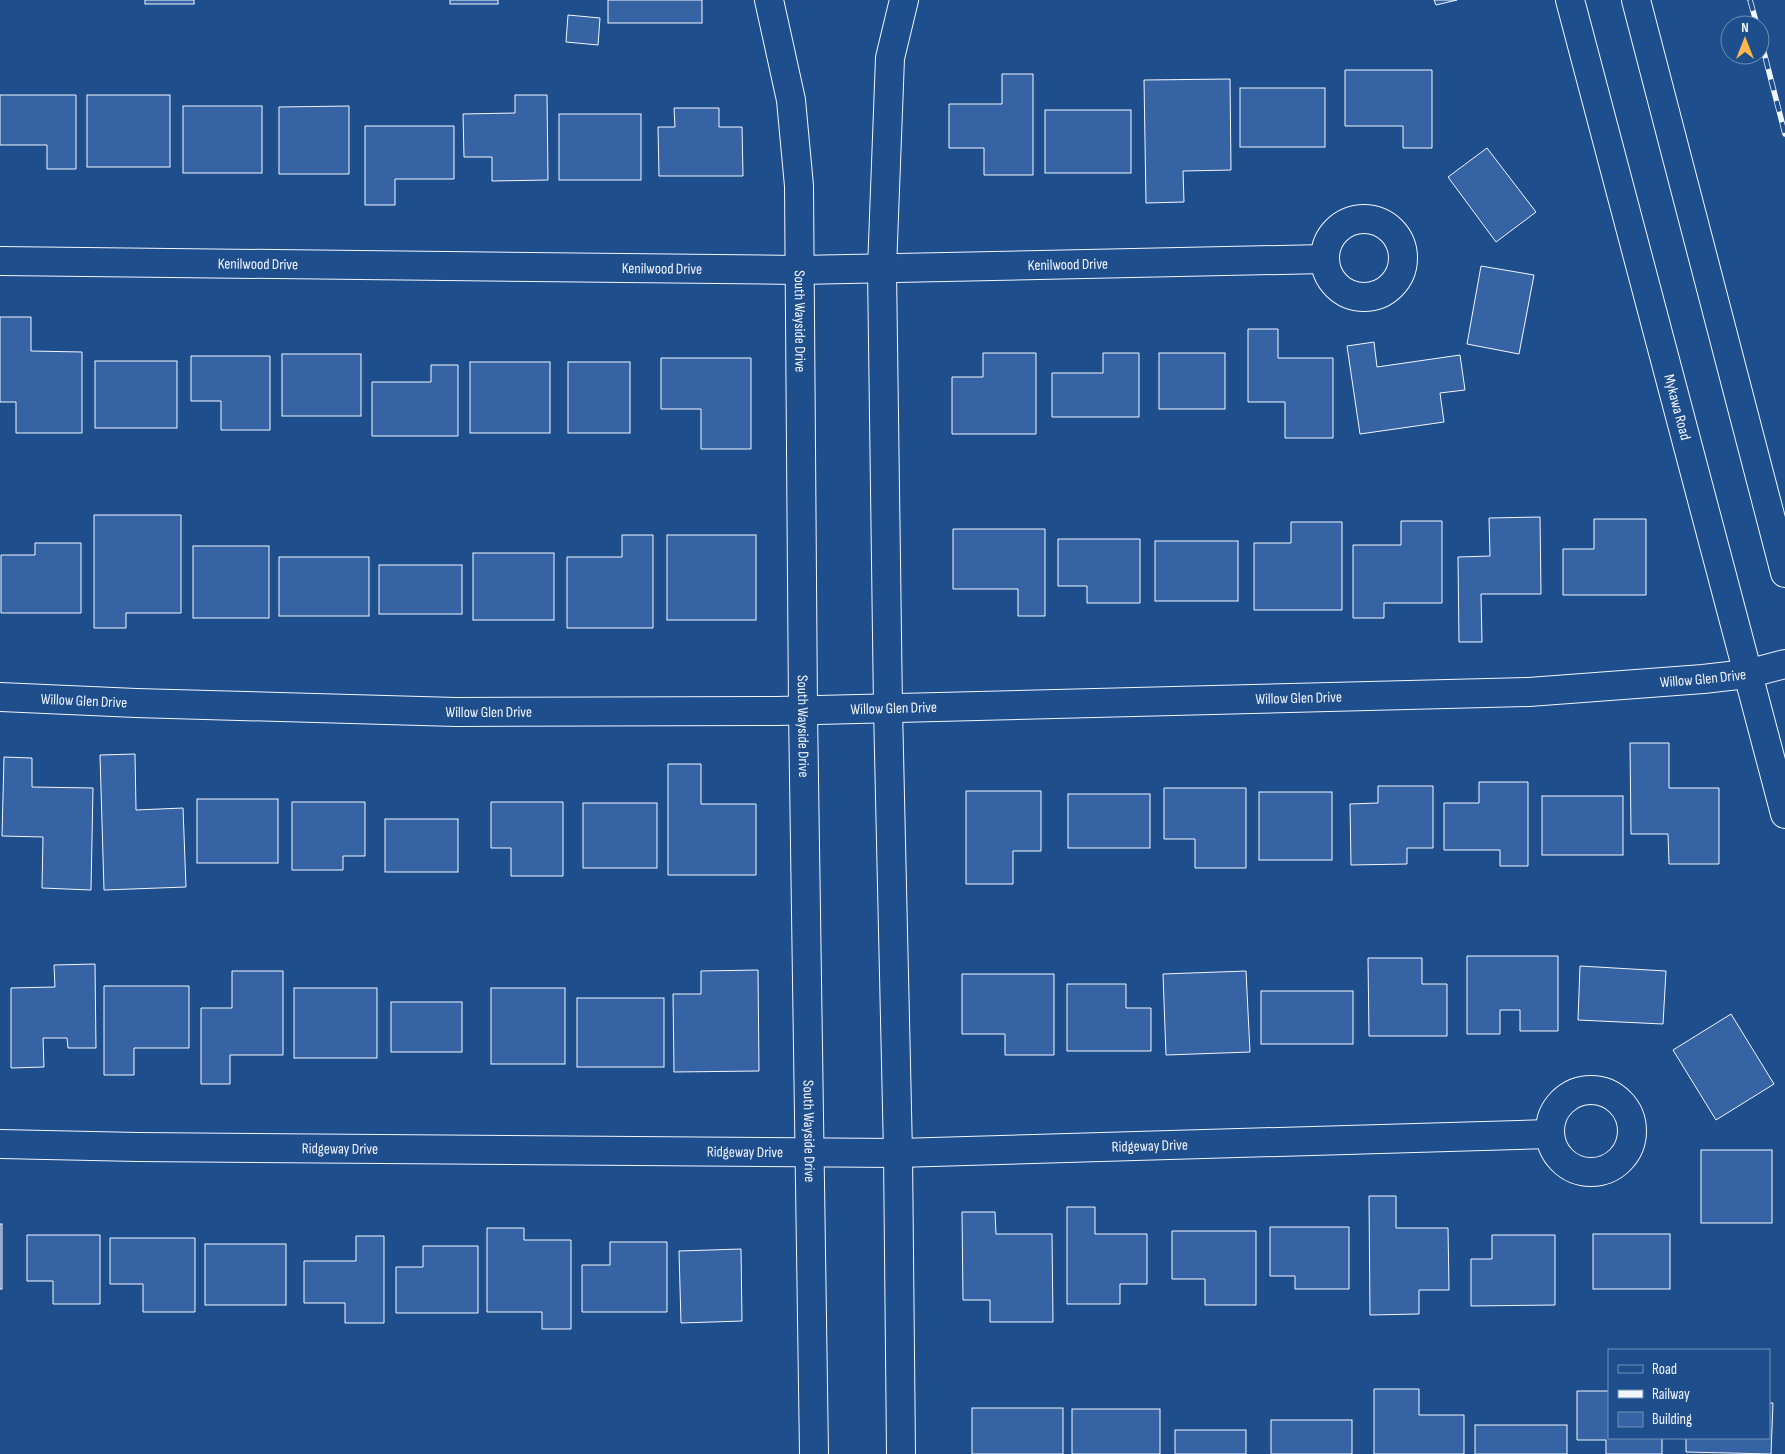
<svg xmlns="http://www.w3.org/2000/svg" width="1785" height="1454" viewBox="0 0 1785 1454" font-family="'Sofia Sans Condensed',sans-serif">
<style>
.building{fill:#3563a3;stroke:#f2f6ff}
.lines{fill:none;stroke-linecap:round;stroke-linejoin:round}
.minor-casing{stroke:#f2f6ff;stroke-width:30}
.tertiary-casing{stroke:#f2f6ff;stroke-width:30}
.secondary-casing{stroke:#f2f6ff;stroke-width:30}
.minor{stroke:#1f4e8c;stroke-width:28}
.tertiary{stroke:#1f4e8c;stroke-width:28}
.secondary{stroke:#1f4e8c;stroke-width:28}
.rail-casing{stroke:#f2f6ff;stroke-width:5.5}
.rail{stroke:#1f4e8c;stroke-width:4;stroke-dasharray:11;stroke-linecap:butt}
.labels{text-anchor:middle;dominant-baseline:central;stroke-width:4;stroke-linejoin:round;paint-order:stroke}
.street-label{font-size:15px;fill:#f2f6ff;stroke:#1f4e8c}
</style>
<rect width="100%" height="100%" fill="#1f4e8c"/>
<g class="building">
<rect x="145" y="0" width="49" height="4"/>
<rect x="450" y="0" width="48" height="4"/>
<rect x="608" y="0" width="94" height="23"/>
<path d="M1434,0H1457L1436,5Z"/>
<path d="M568,15L600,18L598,45L566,42Z"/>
<path d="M1345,70H1432V148H1403V126H1345Z"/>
<path d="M1002,74H1033V175H984V148H949V104H1002Z"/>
<path d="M1230,79L1231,170L1183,171L1184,202L1146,203L1144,80Z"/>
<rect x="1240" y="88" width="85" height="59"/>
<path d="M0,95H76V169H47V145H0Z"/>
<rect x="87" y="95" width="83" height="72"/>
<path d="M515,95H547L548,180L492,181V157H464L463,114L515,113Z"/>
<rect x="183" y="106" width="79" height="67"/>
<path d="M349,106V174H279V107Z"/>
<path d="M674,108H719V127H742L743,176H659L658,127H675Z"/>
<rect x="1045" y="110" width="86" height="63"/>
<rect x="559" y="114" width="82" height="66"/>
<path d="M365,126H454V179H395V205H365Z"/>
<path d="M1487,148L1536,212L1496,242L1448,177Z"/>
<path d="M1481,266L1534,275L1519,354L1467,344Z"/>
<path d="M0,317H31V351L82,352V433H16V402H0Z"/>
<path d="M1248,329H1278V358H1333V438H1285V402H1248Z"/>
<path d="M1374,342L1377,367L1460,355L1465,390L1440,393L1444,422L1360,434L1347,346Z"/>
<path d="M983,353H1036V434H952V377H983Z"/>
<path d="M1103,353H1139V417H1052V373H1103Z"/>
<rect x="1159" y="353" width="66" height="56"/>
<rect x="282" y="354" width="79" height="62"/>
<path d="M191,356H270V430H221V401H191Z"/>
<path d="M661,358H751V449H701V409H661Z"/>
<rect x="95" y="361" width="82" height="67"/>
<rect x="470" y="362" width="80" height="71"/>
<rect x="568" y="362" width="62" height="71"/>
<path d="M431,365H458V436H372V382H431Z"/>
<path d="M94,515H181V613H126V628H94Z"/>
<path d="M1540,517L1541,594H1481L1482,642H1459L1458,557L1490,556L1489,518Z"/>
<path d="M1594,519H1646V595H1563V549H1594Z"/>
<path d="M1401,521H1442V603H1384V618H1353V545H1401Z"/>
<path d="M1291,522H1342V610H1254V543H1291Z"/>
<path d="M953,529H1045V616H1018V589H953Z"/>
<path d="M622,535H653V628H567V557H622Z"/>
<rect x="667" y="535" width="89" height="85"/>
<path d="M1058,539H1140V603H1087V586H1058Z"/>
<rect x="1155" y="541" width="83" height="60"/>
<path d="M35,543H81V613H1V555H35Z"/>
<rect x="193" y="546" width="76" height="72"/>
<rect x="473" y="553" width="81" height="67"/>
<rect x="279" y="557" width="90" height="59"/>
<rect x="379" y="565" width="83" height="49"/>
<path d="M1630,743H1669V788H1719V864H1669L1668,834H1631Z"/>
<path d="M135,754L136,810L183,808L186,887L104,890L100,755Z"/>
<path d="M4,757L32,758V787L93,788L91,890L42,888L43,837L2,836Z"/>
<path d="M668,764H701V804H756V875H668Z"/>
<path d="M1479,782H1528V866H1500V850H1444V803H1479Z"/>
<path d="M1378,786H1433V848H1407V864L1351,865L1350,804L1378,803Z"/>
<path d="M1164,788H1246V868H1195V839H1164Z"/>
<path d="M966,791H1041V851H1013V884H966Z"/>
<rect x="1259" y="792" width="73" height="68"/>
<rect x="1068" y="794" width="82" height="54"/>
<rect x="1542" y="796" width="81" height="59"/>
<rect x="197" y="799" width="81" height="64"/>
<path d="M292,802H365V856H343V870H292Z"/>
<path d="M491,802H563V876H511V848H491Z"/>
<rect x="583" y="803" width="74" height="65"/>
<rect x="385" y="819" width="73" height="53"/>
<path d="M1467,956H1558V1031H1520V1010H1500V1034H1467Z"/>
<path d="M1368,958H1422V984H1447V1036H1369Z"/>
<path d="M95,964L96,1048H68L67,1038H43L44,1067L11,1068V988L55,987L54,965Z"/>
<path d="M1580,966L1666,971L1663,1024L1578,1020Z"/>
<path d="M758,970L759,1071L674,1072L673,994H701V971Z"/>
<path d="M232,971H283V1055H230V1084H201V1008H232Z"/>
<path d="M1246,971L1250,1052L1166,1055L1163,974Z"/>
<path d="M962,974H1054V1055H1005V1034H962Z"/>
<path d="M1067,984H1126V1008H1151V1051H1067Z"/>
<path d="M104,986H189V1048H134V1075H104Z"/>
<rect x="294" y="988" width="83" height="70"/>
<rect x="491" y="988" width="74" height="76"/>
<rect x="1261" y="991" width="92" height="53"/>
<rect x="577" y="998" width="87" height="69"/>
<rect x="391" y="1002" width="71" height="50"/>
<path d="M1731,1014L1774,1084L1716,1120L1673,1050Z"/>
<rect x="1701" y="1150" width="71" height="73"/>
<path d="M1369,1196H1396V1228H1448L1449,1290H1419V1314L1370,1315Z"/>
<path d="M1067,1207H1095V1234H1147V1284H1120V1304H1067Z"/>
<path d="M962,1212H995L996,1234H1052L1053,1322H990V1300H963Z"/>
<rect x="0" y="1224" width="2" height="65"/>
<path d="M1270,1227H1349V1289H1295V1276H1270Z"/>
<path d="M487,1228H524V1240H571V1329H542V1312H487Z"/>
<path d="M1172,1231H1256V1305H1205V1279H1172Z"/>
<rect x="1593" y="1234" width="77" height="55"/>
<path d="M27,1235H100V1304H53V1281H27Z"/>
<path d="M1492,1235H1555V1305L1471,1306V1259H1492Z"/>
<path d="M356,1236H384V1323H345V1303H304V1261H356Z"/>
<path d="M110,1238H195V1312H143V1284H110Z"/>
<path d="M610,1242H667V1312H582V1265H610Z"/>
<rect x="205" y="1244" width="81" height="61"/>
<path d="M423,1246H478V1313H396V1267H423Z"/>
<path d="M741,1249L742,1321L681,1323L679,1251Z"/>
<path d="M1374,1389H1419V1415H1464V1454H1374Z"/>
<path d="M1577,1391H1609V1438H1662V1454H1606V1440H1577Z"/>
<path d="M1769,1403H1773L1771,1454L1686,1452V1438H1769Z"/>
<rect x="972" y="1408" width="91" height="46"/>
<rect x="1072" y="1409" width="88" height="45"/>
<rect x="1271" y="1420" width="81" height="34"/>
<rect x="1475" y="1425" width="92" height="29"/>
<rect x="1175" y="1430" width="71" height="24"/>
</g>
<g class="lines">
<g class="minor-casing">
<g id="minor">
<circle cx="1364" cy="258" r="39"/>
<path id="s1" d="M0,261L799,270L1324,259"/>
<path id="s2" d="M0,697L136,703L456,712L777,711L1529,692L1703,679L1747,674L1785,664"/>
<circle cx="1591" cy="1131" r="41"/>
<path id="s3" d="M0,1144L138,1147L898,1153L1549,1134"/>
</g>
</g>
<g class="tertiary-casing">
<g id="tertiary">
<path id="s4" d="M769,0L791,100L799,186L803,710L814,1454"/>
<path d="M901,1454L898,1153L888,708L882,269L890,58L904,0"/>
</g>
</g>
<g class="secondary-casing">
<g id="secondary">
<path id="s5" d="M1570,0L1785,814"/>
<path d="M1636,0L1785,573"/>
</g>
</g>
<use href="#minor" class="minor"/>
<use href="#tertiary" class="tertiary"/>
<use href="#secondary" class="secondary"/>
<g class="rail-casing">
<g id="rail">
<path d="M1750,0L1757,25"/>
<path d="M1760,37L1785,134"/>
</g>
</g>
<use href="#rail" class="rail"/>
</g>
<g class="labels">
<g class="street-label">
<text stroke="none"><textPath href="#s1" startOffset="258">Kenilwood Drive</textPath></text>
<text stroke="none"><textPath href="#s1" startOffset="1068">Kenilwood Drive</textPath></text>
<text stroke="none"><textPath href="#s1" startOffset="662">Kenilwood Drive</textPath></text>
<text stroke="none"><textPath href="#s4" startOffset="324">South Wayside Drive</textPath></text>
<text stroke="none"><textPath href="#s5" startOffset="421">Mykawa Road</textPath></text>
<text stroke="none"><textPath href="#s2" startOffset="1704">Willow Glen Drive</textPath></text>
<text stroke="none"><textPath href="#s2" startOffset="1299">Willow Glen Drive</textPath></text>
<text stroke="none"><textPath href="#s2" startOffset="84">Willow Glen Drive</textPath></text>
<text stroke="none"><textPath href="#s2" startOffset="894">Willow Glen Drive</textPath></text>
<text stroke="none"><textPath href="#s2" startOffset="489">Willow Glen Drive</textPath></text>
<text stroke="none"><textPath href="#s4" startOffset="729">South Wayside Drive</textPath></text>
<text stroke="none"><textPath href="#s4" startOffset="1134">South Wayside Drive</textPath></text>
<text stroke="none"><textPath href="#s3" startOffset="1150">Ridgeway Drive</textPath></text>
<text stroke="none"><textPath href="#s3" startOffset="340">Ridgeway Drive</textPath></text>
<text stroke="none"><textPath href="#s3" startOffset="745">Ridgeway Drive</textPath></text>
</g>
</g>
<rect x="1608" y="1349" width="162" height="90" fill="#1f4e8c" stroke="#7391ba"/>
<rect x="1618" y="1365" width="25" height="8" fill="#1f4e8c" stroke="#7391ba"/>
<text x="1652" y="1374" font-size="15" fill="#f2f6ff">Road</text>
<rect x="1618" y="1390" width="25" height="8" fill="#f2f6ff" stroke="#7391ba"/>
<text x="1652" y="1399" font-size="15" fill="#f2f6ff">Railway</text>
<rect x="1618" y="1412" width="25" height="15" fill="#3563a3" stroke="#7391ba"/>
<text x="1652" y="1424" font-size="15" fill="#f2f6ff">Building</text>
<g transform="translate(1745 40)"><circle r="24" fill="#1f4e8c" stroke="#7391ba"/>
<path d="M0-4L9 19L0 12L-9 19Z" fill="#ffb74d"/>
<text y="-8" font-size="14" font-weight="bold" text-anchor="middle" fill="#f2f6ff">N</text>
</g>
</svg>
